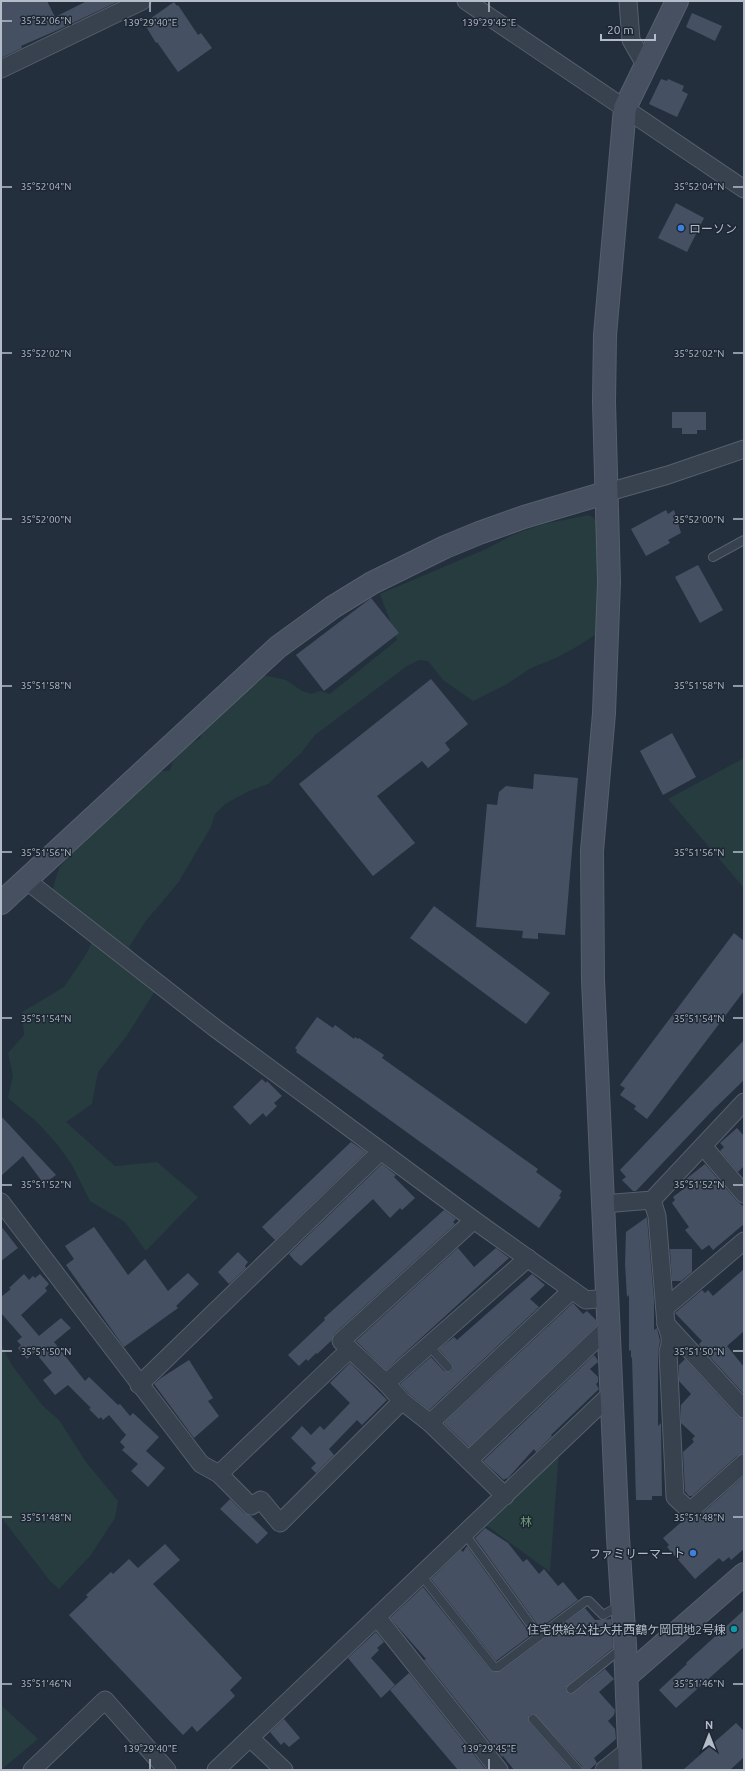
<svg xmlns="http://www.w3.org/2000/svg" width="745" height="1771" viewBox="0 0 745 1771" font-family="Ubuntu,'Noto Sans JP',sans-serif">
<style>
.green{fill:#263c3f}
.building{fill:#455162}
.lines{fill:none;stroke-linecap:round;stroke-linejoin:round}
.lane-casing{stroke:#565f6c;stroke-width:10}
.street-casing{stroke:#565f6c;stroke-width:19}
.secondary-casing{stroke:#565f6c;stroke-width:24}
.lane{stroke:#38414e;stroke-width:8}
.street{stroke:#38414e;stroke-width:17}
.secondary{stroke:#465061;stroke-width:22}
.ticks{fill:none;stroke:#b4bcc9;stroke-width:1.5}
.shop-dot{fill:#3f7fe0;stroke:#1d2633;stroke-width:1.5}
.culture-dot{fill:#0f9aa8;stroke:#1d2633;stroke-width:1.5}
.labels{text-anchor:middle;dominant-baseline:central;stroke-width:3;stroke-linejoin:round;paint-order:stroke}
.poi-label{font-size:12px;fill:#b4bcc9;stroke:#1d2633;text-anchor:end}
.park-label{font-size:12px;fill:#6b9a76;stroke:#1d2633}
.ticks-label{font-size:10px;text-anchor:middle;fill:#b4bcc9;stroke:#1d2633;stroke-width:3;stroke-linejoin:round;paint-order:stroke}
</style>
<rect width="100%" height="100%" fill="#242f3e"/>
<g class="green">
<path d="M589,515L597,520L598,614L595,635L578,646L556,658L531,668L507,684L473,701L443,680L428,661L419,660L407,666L315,735L301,753L268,784L249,791L225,804L215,814L211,827L178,883L145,922L129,947L162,980L126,1037L98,1072L92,1104L66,1122L115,1166L157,1162L198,1197L146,1251L125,1222L90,1201L72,1165L57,1144L37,1122L8,1098L13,1076L8,1053L24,1035L22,1012L64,987L85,956L99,929L52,891L59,868L80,842L152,775L161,771H169C173,766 171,764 174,759C178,748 190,743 200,739L202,730L263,675L286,680L302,691L311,694L320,691L330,694L397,640L380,594L486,549L515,534L544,524Z"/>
<path d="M744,758V888L668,799Z"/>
<path d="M1,1343L11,1364L29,1388L43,1406L59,1420L86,1462L118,1501L115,1518L90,1556L59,1589L50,1581L1,1517Z"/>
<path d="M559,1451L550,1572L483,1523Z"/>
<path d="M1,1705L38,1739L1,1770Z"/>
</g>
<g class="building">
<path d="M1,1H47L55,17L87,1H119L60,29L21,46L22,48L1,58Z"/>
<path d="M174,2L177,6L178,5L198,35L201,33L212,48L178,72L157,42L156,43L144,23Z"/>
<path d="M692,13L722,26L715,41L686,27Z"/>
<path d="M661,79L667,81L668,79L684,86L682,91L688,94L677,117L649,104Z"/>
<path d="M676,203L704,218L687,252L658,238Z"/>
<path d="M672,412H706V430H697V434H682V428H672Z"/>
<path d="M666,510L668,514L674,510L681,533L668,540L670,543L646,556L631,529Z"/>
<path d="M698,565L723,610L700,623L675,577Z"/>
<path d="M371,598L399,633L324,691L296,655Z"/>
<path d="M431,679L468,724L445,743L450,750L428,768L422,761L377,796L415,843L373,876L299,784Z"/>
<path d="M672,733L696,777L663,795L640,751Z"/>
<path d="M534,774L578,778L565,935L538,933V939L522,938L523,931L476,927L487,804L497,805L499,792L506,786L533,789Z"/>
<path d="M434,906L550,993L526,1024L410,938Z"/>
<path d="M734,933L744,941V991L647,1119L634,1109L636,1106L620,1095L625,1088L620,1085Z"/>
<path d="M317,1017L333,1028L335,1025L354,1039L355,1037L358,1039L359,1038L384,1055L382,1058L538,1169L536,1172L562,1191L559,1196L561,1197L539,1228L296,1052L297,1050L295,1048Z"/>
<path d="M744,1040V1080L711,1112L636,1191H633L622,1180L626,1177L620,1170Z"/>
<path d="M262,1079L266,1083L267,1081L282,1096L274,1103L277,1106L266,1117L263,1113L250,1125L233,1107Z"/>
<path d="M1,1116L26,1143L56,1175L44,1184L23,1156L1,1176Z"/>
<path d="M737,1128L744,1136V1166L738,1172L720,1151L724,1147L720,1143Z"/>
<path d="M351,1142L366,1152L275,1240L262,1227Z"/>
<path d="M382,1164L396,1175L394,1177L415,1198L402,1210L400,1208L390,1218L373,1199L301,1266L294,1260L289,1254Z"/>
<path d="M705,1164L736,1200L744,1207V1224L713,1250L709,1245L702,1250L685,1230L689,1227L672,1203L675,1200L673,1197L690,1184L686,1179Z"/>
<path d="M444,1210L456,1219L453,1222L455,1224L334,1334L331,1341L317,1354L316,1353L308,1361L306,1359L299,1366L288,1355L325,1320L324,1318Z"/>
<path d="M647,1217L654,1300V1330L657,1328L660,1341L658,1352V1426L661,1423L662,1496H652V1500H636L632,1357L631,1358V1350L629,1351V1295L627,1297L625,1264L626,1232Z"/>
<path d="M1,1226L18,1248L1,1261Z"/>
<path d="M94,1227L128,1275L145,1259L168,1291L188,1273L199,1284L176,1306L178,1308L124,1347L66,1265L74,1259L65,1246Z"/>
<path d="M458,1248L474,1267L496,1248L509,1258L386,1370L356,1341Z"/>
<path d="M670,1249H692V1272L681,1281H672Z"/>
<path d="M238,1252L248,1262L245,1266L246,1268L229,1284L218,1272Z"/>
<path d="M744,1269V1331L727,1346L744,1367V1394L700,1346L699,1344L702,1341L675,1313L702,1290L705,1293L708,1290L713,1296Z"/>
<path d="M24,1274L29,1280L33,1276L35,1278L40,1274L49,1284L45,1288L47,1291L21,1315L39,1336L61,1318L71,1328L54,1342L85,1381L89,1377L118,1405L120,1404L130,1416L133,1413L159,1437L146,1451L165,1468L148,1487L131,1471L138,1464L122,1450L125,1447L120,1442L126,1435L109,1415L103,1420L101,1417L99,1419L89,1409L91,1408L68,1385L55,1395L43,1380L52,1373L35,1352L27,1359L18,1348L21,1345L17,1341L22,1337L1,1313V1297L11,1289L9,1288Z"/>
<path d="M532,1274L545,1285L530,1299L539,1307L429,1410L409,1394L400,1384L431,1357L444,1371L449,1372L452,1371L453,1368L452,1364L439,1349L454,1337L457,1340Z"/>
<path d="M573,1303L583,1314L587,1311L596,1320V1326L469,1447L444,1423Z"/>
<path d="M594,1355L597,1359L598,1362L590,1369L598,1377V1382L596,1384L599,1389L551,1435L552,1436L536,1452L534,1449L507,1479L506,1478L504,1480L483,1461Z"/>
<path d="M685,1359L737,1416L744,1419V1453L737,1456L692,1496H689L685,1491L683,1452L694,1442L692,1439L695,1436L681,1423V1405L691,1394L679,1381V1365Z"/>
<path d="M189,1360L213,1398L208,1401L219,1416L194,1438L154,1384L161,1378Z"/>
<path d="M350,1363L387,1400L362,1425L357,1420L329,1449L334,1455L316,1473L311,1468L316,1463L291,1438L302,1426L311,1435L320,1426L324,1430L350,1403L330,1383Z"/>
<path d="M744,1476V1549L731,1560L729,1557L723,1562L719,1558L695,1579L667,1547L669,1545L663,1538L685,1519L692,1521L697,1518Z"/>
<path d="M230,1499L244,1513L251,1516L268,1533L257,1544L220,1509Z"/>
<path d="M485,1528L508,1543L523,1562L527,1559L539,1574L544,1569L558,1586L563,1582L578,1600L540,1628L475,1538Z"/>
<path d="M165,1544L180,1560L153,1584L242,1678L230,1690L235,1696L197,1732L192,1726L183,1735L69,1615L88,1597L86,1595L111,1572L113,1574L129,1559L138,1568Z"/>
<path d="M467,1546L531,1635L496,1661L431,1579L461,1550L463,1552Z"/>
<path d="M423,1587L490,1670L494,1672L501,1671L585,1608L595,1620L611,1619L613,1648L568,1685L566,1689L569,1694L574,1693L605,1669L614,1679L599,1692L615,1710L614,1715L608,1721L615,1729L616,1739L594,1758L597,1763L596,1764L589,1770H583L582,1766L534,1714L529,1715V1722L571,1770H514L503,1756L502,1757L424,1660L426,1659L390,1618Z"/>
<path d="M744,1610V1647L676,1708L659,1690L687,1664L686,1663Z"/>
<path d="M376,1632L384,1642L377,1648L379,1650L371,1658L395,1685L381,1698L348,1658Z"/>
<path d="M409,1673L486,1770H458L390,1690Z"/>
<path d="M284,1719L300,1738L289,1747L284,1742L281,1745L270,1732Z"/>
<path d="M736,1723L744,1731V1757L730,1770H683Z"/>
</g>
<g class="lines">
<g class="lane-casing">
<g id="lane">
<path d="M713,557L744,540"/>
<path d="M429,1346L448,1367"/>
<path d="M465,1534L539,1636"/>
<path d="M421,1575L494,1667H498L586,1601H589L603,1615L621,1605"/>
<path d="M571,1689L622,1648"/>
<path d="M533,1719L578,1770"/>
</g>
</g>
<g class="street-casing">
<g id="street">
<path d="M466,1L744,189"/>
<path d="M628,1L631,40L646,66"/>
<path d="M1,69L142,1"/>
<path d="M605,493L668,475L744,449"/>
<path d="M26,880L215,1028L474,1220L586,1300L607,1298"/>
<path d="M703,1146L744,1194"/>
<path d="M652,1200L657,1216L666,1324"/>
<path d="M1,1202L201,1464L219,1474L251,1506L261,1500L280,1523L402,1401"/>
<path d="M603,1204L652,1200L744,1102"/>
<path d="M474,1220L341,1341L386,1383L528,1258"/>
<path d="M665,1308L744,1241"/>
<path d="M386,1383L402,1401L430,1423L505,1496"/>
<path d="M139,1385L381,1151"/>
<path d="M744,1409L666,1324C670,1334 672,1341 668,1352L675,1497L690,1511L744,1463"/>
<path d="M430,1423L572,1290"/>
<path d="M469,1460L609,1327"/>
<path d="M219,1474L349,1350"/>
<path d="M377,1617L499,1770"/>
<path d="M250,1738L284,1770"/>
<path d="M32,1770L105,1700L167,1770"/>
<path d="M216,1770L611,1394"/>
<path d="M604,1770L629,1750"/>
</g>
</g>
<g class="secondary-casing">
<g id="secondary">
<path d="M1,903L278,647L333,607L372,583L445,547L479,533L524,517L605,493"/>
<path d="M627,1676L744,1574"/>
<path d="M630,1770L625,1645L618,1538L593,980L592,851L604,713L609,582L604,402L605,335L625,108L677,1"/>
</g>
</g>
<use href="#lane" class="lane"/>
<use href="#street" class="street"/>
<use href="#secondary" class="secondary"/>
</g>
<path class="ticks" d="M150,2V12M489,2V12M2,21H12M2,187H12M733,187H743M2,353H12M733,353H743M2,519H12M733,519H743M2,686H12M733,686H743M2,852H12M733,852H743M2,1018H12M733,1018H743M2,1185H12M733,1185H743M2,1351H12M733,1351H743M2,1517H12M733,1517H743M2,1684H12M733,1684H743M150,1759V1769M489,1759V1769"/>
<g class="shop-dot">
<circle cx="681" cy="228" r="4"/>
<circle cx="693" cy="1553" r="4"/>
</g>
<circle class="culture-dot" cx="734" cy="1629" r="4"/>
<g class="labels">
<g class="poi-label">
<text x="689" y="228" text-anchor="start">ローソン</text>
<text x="685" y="1553">ファミリーマート</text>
<text x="726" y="1629">住宅供給公社大井西鶴ケ岡団地2号棟</text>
</g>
<g class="park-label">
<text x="526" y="1521">林</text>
</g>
</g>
<g class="ticks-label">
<text x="46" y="24">35°52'06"N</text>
<text x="150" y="26">139°29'40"E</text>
<text x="489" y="26">139°29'45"E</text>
<text x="46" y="190">35°52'04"N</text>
<text x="699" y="190">35°52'04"N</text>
<text x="46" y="357">35°52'02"N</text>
<text x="699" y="357">35°52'02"N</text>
<text x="46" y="523">35°52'00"N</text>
<text x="699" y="523">35°52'00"N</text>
<text x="46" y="689">35°51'58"N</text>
<text x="699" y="689">35°51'58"N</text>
<text x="46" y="856">35°51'56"N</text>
<text x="699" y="856">35°51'56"N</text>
<text x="46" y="1022">35°51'54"N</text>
<text x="699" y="1022">35°51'54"N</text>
<text x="46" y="1188">35°51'52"N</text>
<text x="699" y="1188">35°51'52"N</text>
<text x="46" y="1355">35°51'50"N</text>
<text x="699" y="1355">35°51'50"N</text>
<text x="46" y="1521">35°51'48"N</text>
<text x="699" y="1521">35°51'48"N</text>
<text x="46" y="1687">35°51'46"N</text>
<text x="699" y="1687">35°51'46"N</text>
<text x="150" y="1752">139°29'40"E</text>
<text x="489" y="1752">139°29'45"E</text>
</g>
<rect width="745" height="1771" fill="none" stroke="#b4bcc9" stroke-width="4"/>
<g transform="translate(709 1735)" stroke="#1d2633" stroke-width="3" paint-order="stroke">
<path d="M0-3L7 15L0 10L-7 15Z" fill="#b4bcc9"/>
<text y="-6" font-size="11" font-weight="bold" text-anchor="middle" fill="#b4bcc9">N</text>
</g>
<path d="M601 34v6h54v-6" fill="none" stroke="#b4bcc9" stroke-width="2"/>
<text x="607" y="34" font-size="12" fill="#b4bcc9" stroke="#1d2633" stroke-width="3" paint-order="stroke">20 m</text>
</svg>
